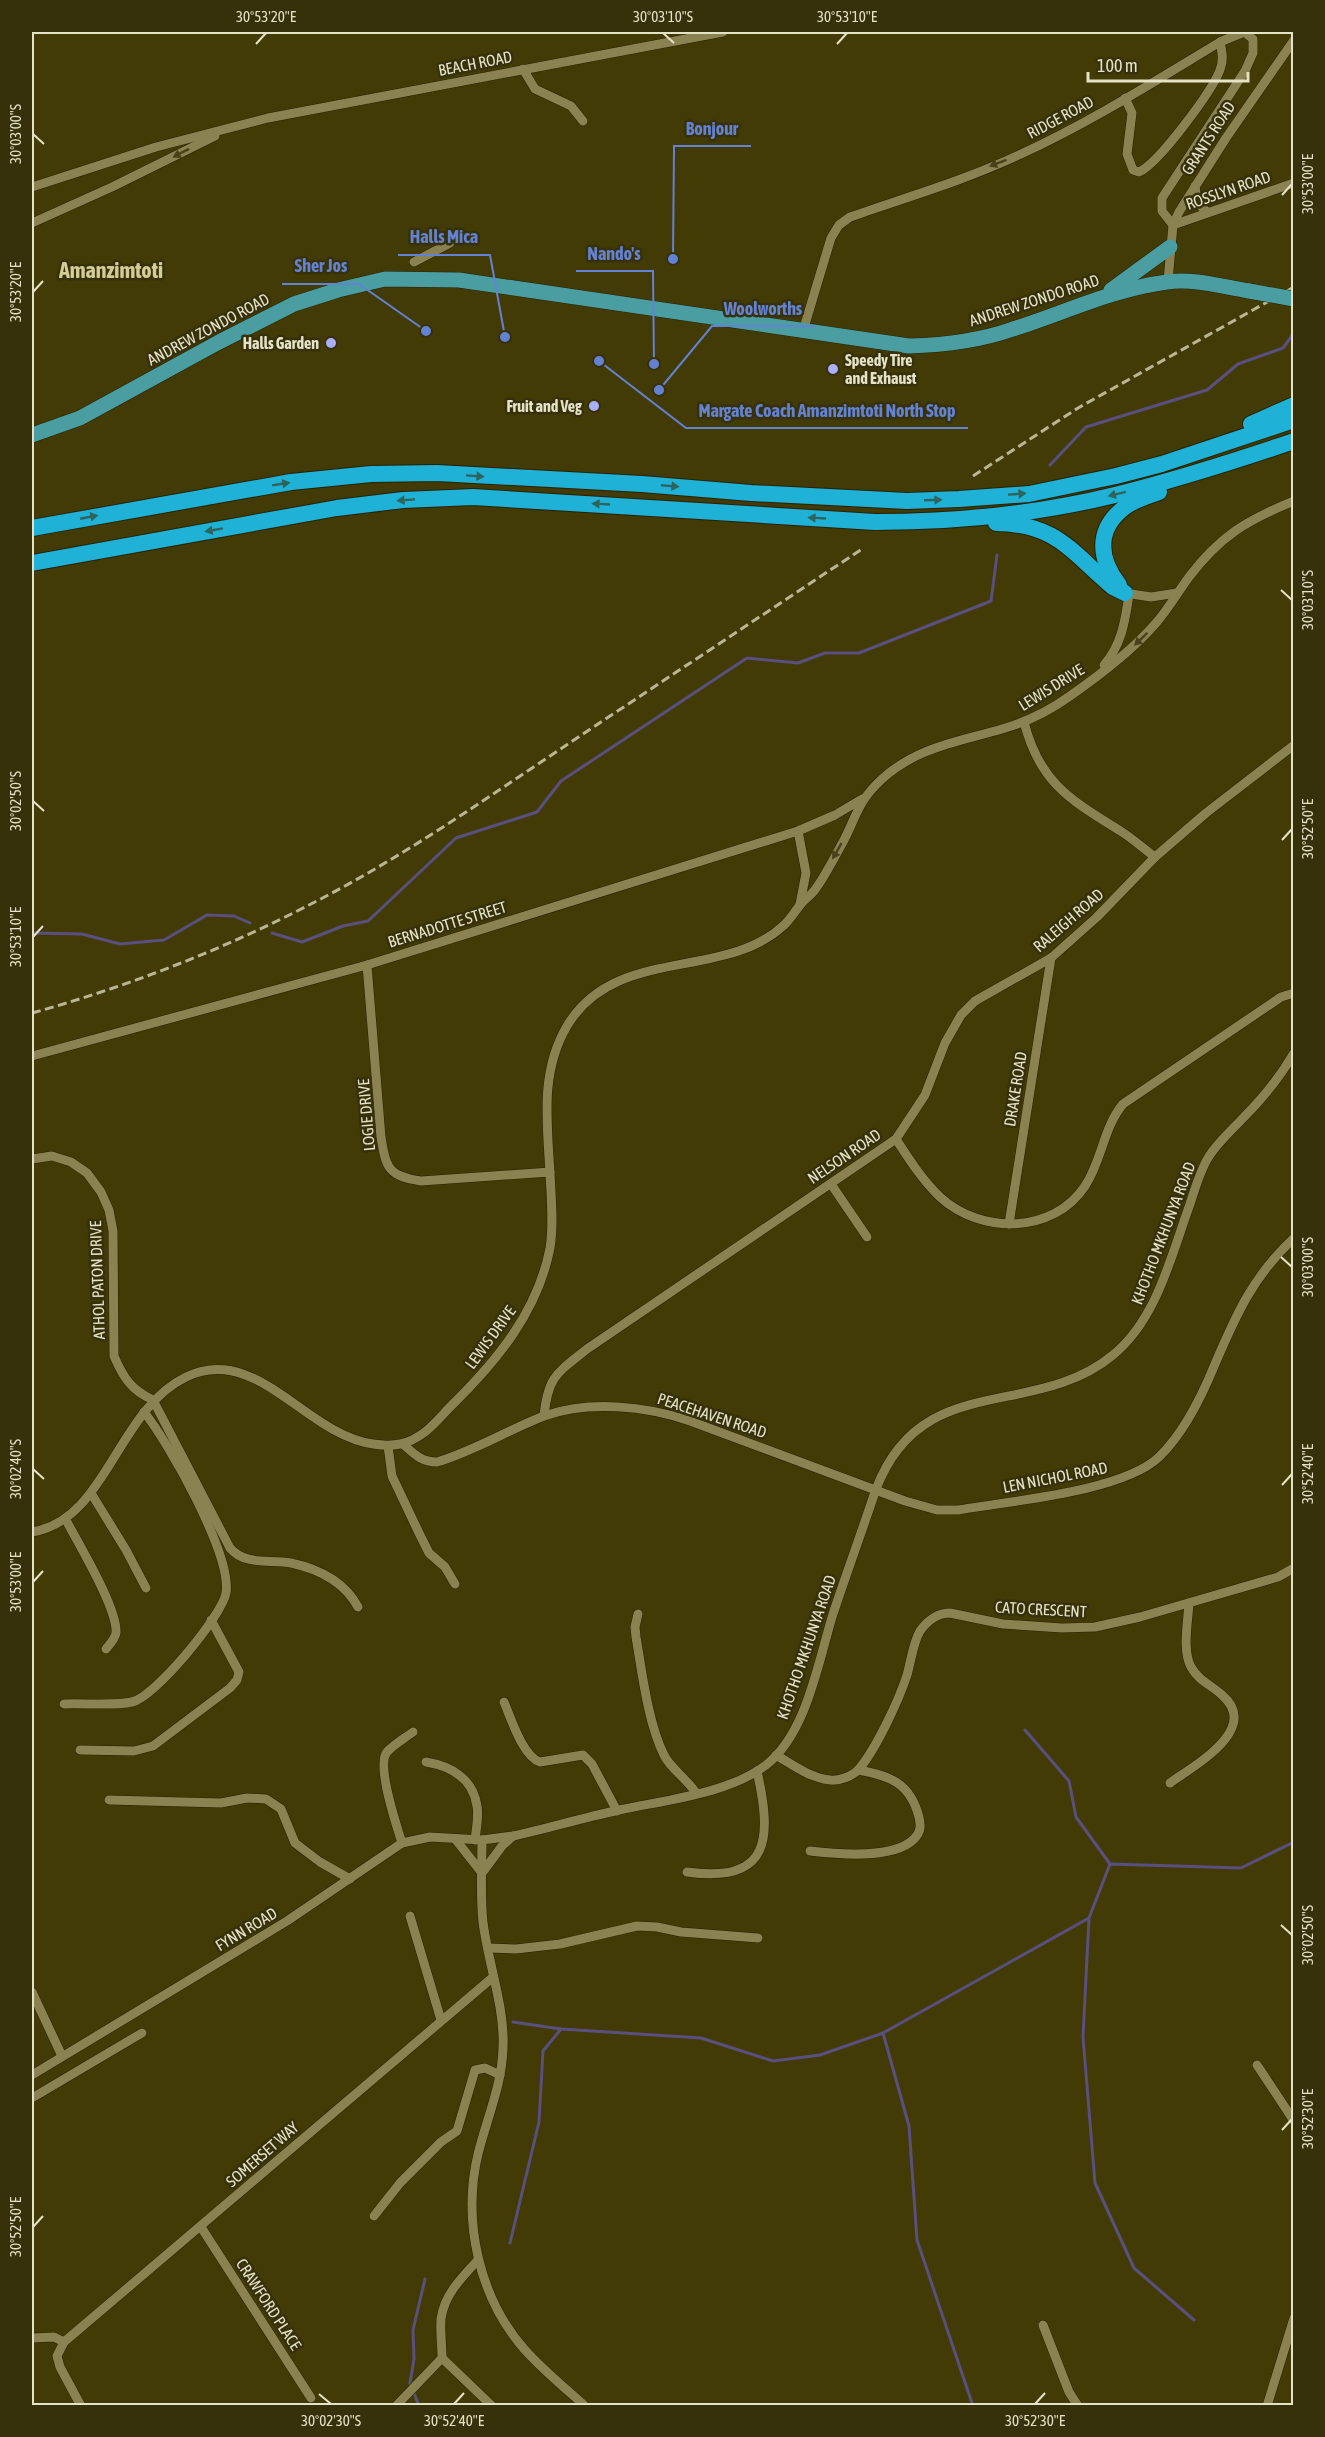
<svg xmlns="http://www.w3.org/2000/svg" width="1325" height="2437" viewBox="0 0 1325 2437" font-family="'Asap Condensed',sans-serif">
<style>
.lines{fill:none;stroke-linecap:round;stroke-linejoin:round}
.stream{stroke:#5b4f7f;stroke-width:3}
.minor-casing{stroke:#282200;stroke-width:10}
.primary-casing{stroke:#282200;stroke-width:16}
.motorway-casing{stroke:#282200;stroke-width:18}
.minor{stroke:#8a8251;stroke-width:9}
.primary{stroke:#4a9ea1;stroke-width:15}
.motorway{stroke:#1fb1d6;stroke-width:16}
.rail{stroke:#bab593;stroke-width:3;stroke-dasharray:9 4.5;stroke-linecap:butt}
.primary-bridge-casing{stroke:#282200;stroke-width:16;stroke-linecap:butt}
.primary-bridge{stroke:#4a9ea1;stroke-width:15}
.oneway{fill:#484119}
.oneway2{fill:#2d645c}
.ticks{fill:none;stroke:#e6e2c8;stroke-width:2}
.poi-dot{fill:#abaffb;stroke:#37310b;stroke-width:2}
.labels{text-anchor:middle;dominant-baseline:central;stroke-width:5;stroke-linejoin:round;paint-order:stroke}
.street-label{font-size:16px;fill:#e6e2c8;stroke:#37310b}
.poi-label{font-size:16px;font-weight:bold;fill:#e6e2c8;stroke:#37310b;text-anchor:end}
.district-label{font-size:22px;font-weight:bold;fill:#d3cc97;stroke:#37310b}
.leader{fill:none;stroke:#6382d2;stroke-width:2}
.callout-dot{fill:#6382d2;stroke:#37310b;stroke-width:2}
.callout-label{font-size:18px;text-anchor:middle;font-weight:bold;fill:#6382d2;stroke:#37310b;stroke-width:5;stroke-linejoin:round;paint-order:stroke}
.neatline{fill:none;stroke:#e6e2c8;stroke-width:2}
.ticks-label{font-size:15px;text-anchor:middle;fill:#e6e2c8}
</style>
<rect width="100%" height="100%" fill="#433b05"/>
<g class="lines">
<g class="stream">
<path d="M1050,465L1086,427L1207,390L1238,364L1283,348L1294,333"/>
<path d="M32,933L82,934L120,944L164,940L207,915L234,916L250,923"/>
<path d="M272,933L302,942L343,926L368,921L456,838L537,812L561,781L747,658L798,663L825,653H859L991,601L997,555"/>
<path d="M1025,1730L1069,1781L1076,1817L1110,1864"/>
<path d="M1089,1918L1083,2037L1095,2183L1134,2268L1194,2320"/>
<path d="M513,2022L561,2029L701,2038L773,2061L820,2055L883,2033L1089,1918L1110,1864L1241,1868L1294,1842"/>
<path d="M883,2033L909,2126L917,2240L973,2406"/>
<path d="M510,2243L539,2122L543,2051L561,2029"/>
<path d="M419,2406L410,2383L414,2359L413,2330L425,2279"/>
</g>
<g class="minor-casing">
<g id="minor">
<path d="M523,69L535,89L571,106L583,121"/>
<path d="M1125,98L1132,113L1127,154L1133,170L1139,172C1159,163 1212,91 1220,70C1224,60 1222,52 1220,42"/>
<path d="M1195,186L1197,202L1207,212"/>
<path d="M32,187L156,147L268,118L723,32"/>
<path d="M32,223L112,187L215,136"/>
<path d="M1173,225L1294,183"/>
<path d="M414,262L450,243"/>
<path d="M1168,281L1173,225L1179,212L1226,138L1294,40"/>
<path d="M803,331L831,238L839,225L850,217C907,197 966,180 1021,154C1091,122 1155,81 1220,42L1244,32L1253,39V53L1245,71L1162,198V211L1173,225"/>
<path d="M1125,593L1151,597L1177,593"/>
<path d="M1104,665C1122,644 1125,621 1129,595"/>
<path d="M1024,722C1040,784 1071,800 1122,832C1133,839 1144,849 1155,857"/>
<path d="M798,831L806,873L800,904"/>
<path d="M367,965L381,1137C386,1168 388,1176 421,1181L550,1172"/>
<path d="M32,1056L367,965L798,831L835,815L862,799"/>
<path d="M896,1139C909,1159 922,1180 940,1197C980,1234 1053,1235 1085,1186C1102,1161 1103,1128 1123,1104L1281,997L1294,993"/>
<path d="M32,1159L52,1156L71,1162L87,1173L101,1192L109,1210L113,1231L114,1356C123,1377 131,1390 153,1400L230,1548C245,1566 270,1559 291,1563C319,1569 344,1581 358,1607"/>
<path d="M831,1184L867,1237"/>
<path d="M1009,1224L1051,958"/>
<path d="M544,1416C548,1376 557,1373 587,1349L896,1139L925,1095L945,1043L961,1015L975,1001L1051,958L1097,917L1155,857L1206,813L1294,745"/>
<path d="M404,1445C415,1455 422,1462 437,1462C474,1451 508,1430 544,1416C589,1400 646,1406 690,1421L905,1501L937,1510H958C1009,1501 1122,1492 1159,1457C1184,1433 1202,1396 1215,1364C1236,1315 1253,1276 1294,1238"/>
<path d="M388,1446L392,1476L419,1533L429,1553L445,1567L455,1584"/>
<path d="M91,1493L126,1550L146,1588"/>
<path d="M66,1520C78,1543 118,1609 116,1633C115,1639 110,1644 106,1649"/>
<path d="M32,1532C107,1520 116,1411 186,1377C257,1343 306,1435 373,1444C393,1447 408,1445 425,1432C435,1424 443,1414 452,1405C497,1361 538,1311 550,1248C554,1224 551,1197 550,1173C547,1121 540,1072 567,1026C615,945 723,981 783,926C790,920 795,911 801,904C805,899 810,896 814,891C825,877 834,858 843,842C857,815 858,801 882,779C917,747 958,742 1002,729C1027,722 1049,711 1070,696C1100,675 1132,651 1156,623C1168,609 1178,592 1189,577C1220,536 1247,520 1294,501"/>
<path d="M638,1614L635,1627L636,1637C642,1672 648,1723 664,1755C670,1768 687,1779 696,1793"/>
<path d="M504,1702C511,1718 523,1757 540,1762L583,1755L592,1764L617,1811"/>
<path d="M64,1704C83,1703 115,1706 132,1702C155,1697 222,1616 226,1593C232,1555 169,1443 144,1412"/>
<path d="M80,1750L134,1751L153,1746L230,1688L237,1680L239,1672L211,1620"/>
<path d="M776,1755C793,1765 810,1778 830,1780C840,1781 853,1776 859,1769C876,1749 899,1700 907,1675C911,1661 913,1643 920,1631C928,1620 937,1613 950,1613L1003,1624L1062,1628L1095,1627L1140,1617L1278,1577L1294,1568"/>
<path d="M426,1762C450,1766 473,1778 477,1806C479,1816 476,1830 475,1840"/>
<path d="M1170,1783C1195,1765 1261,1729 1222,1695C1211,1685 1199,1681 1191,1667C1182,1650 1188,1622 1189,1603"/>
<path d="M109,1800L221,1803L247,1798L266,1799L281,1809L295,1843L320,1862L350,1879"/>
<path d="M456,1840L482,1873L502,1846L513,1836"/>
<path d="M482,1840C482,1867 480,1895 483,1922C488,1963 505,2007 503,2048C502,2085 487,2118 478,2154C462,2221 479,2298 525,2350C543,2370 565,2388 585,2406"/>
<path d="M402,1843C397,1827 376,1765 387,1752C394,1744 405,1738 413,1732"/>
<path d="M810,1851C836,1854 893,1860 914,1839C921,1832 921,1826 919,1817C910,1783 891,1776 858,1770"/>
<path d="M687,1872C771,1884 772,1838 757,1771"/>
<path d="M410,1916L441,2020"/>
<path d="M488,1948L516,1949L560,1944L637,1926L657,1927L681,1932L758,1938"/>
<path d="M32,1992L62,2056"/>
<path d="M1257,2065L1294,2121"/>
<path d="M32,2075L287,1921L402,1843L430,1837L482,1840L513,1836C548,1828 583,1818 619,1810C665,1800 728,1794 766,1765C807,1733 818,1662 833,1614C847,1572 862,1531 876,1489C922,1369 1033,1421 1113,1355C1157,1319 1171,1256 1190,1204C1195,1189 1200,1171 1208,1158C1217,1143 1232,1130 1244,1117C1264,1097 1280,1077 1294,1053"/>
<path d="M32,2098L142,2033"/>
<path d="M374,2216L400,2183L441,2142L457,2131L475,2070L485,2068L500,2075"/>
<path d="M201,2227L311,2398"/>
<path d="M1043,2325L1069,2392L1078,2406"/>
<path d="M32,2338L54,2337L64,2342"/>
<path d="M442,2358L492,2406"/>
<path d="M81,2406L60,2367L57,2356L64,2342L492,1978"/>
<path d="M396,2406L442,2358C442,2345 440,2332 441,2319C444,2295 462,2277 478,2260"/>
<path d="M1267,2406L1294,2318"/>
</g>
</g>
<g class="primary-casing">
<g id="primary">
<path d="M1111,290L1170,247"/>
<path d="M32,435L80,418L219,342L294,304L338,290L385,279L459,280L909,346C945,345 979,341 1013,329C1064,313 1113,289 1167,282C1194,278 1223,287 1249,291"/>
</g>
</g>
<g class="motorway-casing">
<g id="motorway">
<path d="M1251,424L1294,405"/>
<path d="M996,523C1057,524 1070,551 1113,587L1125,593"/>
<path d="M32,528L291,482L371,474L437,473L642,484L751,493L907,501L959,499L1029,494L1116,476L1162,464L1294,420"/>
<path d="M32,563L337,508L403,500L473,497L875,522C955,522 1037,514 1115,495C1175,480 1235,461 1294,441"/>
<path d="M1119,585C1098,558 1096,529 1125,507C1134,500 1148,496 1159,492"/>
</g>
</g>
<use href="#minor" class="minor"/>
<use href="#primary" class="primary"/>
<use href="#motorway" class="motorway"/>
<g class="rail">
<path d="M973,476L1078,408L1294,287"/>
<path d="M32,1013C126,987 222,950 309,905C406,856 495,792 586,732C678,671 770,610 862,549"/>
</g>
<g class="primary-bridge-casing">
<path id="primary-bridge" d="M1249,291L1294,299"/>
</g>
<use href="#primary-bridge" class="primary-bridge"/>
</g>
<defs><path id="oneway-solid" d="M-6-.8H1V-3.2L6.5 0L1 3.2V.8H-6Z" transform="scale(1.5)"/></defs>
<g class="oneway">
<use href="#oneway-solid" transform="translate(181 153) rotate(153)"/>
<use href="#oneway-solid" transform="translate(998 163) rotate(159)"/>
<use href="#oneway-solid" transform="translate(1141 639) rotate(136)"/>
<use href="#oneway-solid" transform="translate(837 851) rotate(120)"/>
</g>
<g class="oneway2">
<use href="#oneway-solid" transform="translate(475 476) rotate(4)"/>
<use href="#oneway-solid" transform="translate(281 484) rotate(-9)"/>
<use href="#oneway-solid" transform="translate(670 486) rotate(5)"/>
<use href="#oneway-solid" transform="translate(1017 494) rotate(-4)"/>
<use href="#oneway-solid" transform="translate(1117 494) rotate(166)"/>
<use href="#oneway-solid" transform="translate(406 500) rotate(176)"/>
<use href="#oneway-solid" transform="translate(933 500) rotate(-2)"/>
<use href="#oneway-solid" transform="translate(601 504) rotate(-177)"/>
<use href="#oneway-solid" transform="translate(89 517) rotate(-11)"/>
<use href="#oneway-solid" transform="translate(817 518) rotate(-177)"/>
<use href="#oneway-solid" transform="translate(214 530) rotate(170)"/>
</g>
<path class="ticks" d="M663,33L674,43M256,44L266,33M837,44L847,33M33,134L44,144M1282,195L1292,184M33,292L43,281M1281,590L1292,600M33,801L44,811M1282,840L1292,829M33,937L43,926M1281,1257L1292,1267M33,1469L44,1479M1282,1485L1292,1474M33,1582L43,1571M1281,1925L1292,1935M1282,2130L1292,2119M33,2227L43,2216M319,2394L331,2404M454,2404L464,2393M1035,2404L1045,2393"/>
<g class="poi-dot">
<circle cx="331" cy="343" r="6"/>
<circle cx="833" cy="369" r="6"/>
<circle cx="594" cy="406" r="6"/>
</g>
<g class="labels">
<g class="street-label">
<text transform="translate(475 63) rotate(-11)">BEACH ROAD</text>
<text transform="translate(1060 117) rotate(-28)">RIDGE ROAD</text>
<text transform="translate(1208 138) rotate(-57)">GRANTS ROAD</text>
<text transform="translate(1228 190) rotate(-19)">ROSSLYN ROAD</text>
<text transform="translate(1034 300) rotate(-18)">ANDREW ZONDO ROAD</text>
<text transform="translate(208 329) rotate(-28)">ANDREW ZONDO ROAD</text>
<text transform="translate(1051 687) rotate(-32)">LEWIS DRIVE</text>
<text transform="translate(1068 920) rotate(-41)">RALEIGH ROAD</text>
<text transform="translate(447 924) rotate(-17)">BERNADOTTE STREET</text>
<text transform="translate(1015 1089) rotate(-81)">DRAKE ROAD</text>
<text transform="translate(366 1115) rotate(-95)">LOGIE DRIVE</text>
<text transform="translate(844 1156) rotate(-34)">NELSON ROAD</text>
<text transform="translate(1163 1233) rotate(-69)">KHOTHO MKHUNYA ROAD</text>
<text transform="translate(97 1280) rotate(-92)">ATHOL PATON DRIVE</text>
<text transform="translate(490 1337) rotate(-54)">LEWIS DRIVE</text>
<text transform="translate(712 1415) rotate(18)">PEACEHAVEN ROAD</text>
<text transform="translate(1055 1477) rotate(-11)">LEN NICHOL ROAD</text>
<text transform="translate(1041 1609) rotate(3)">CATO CRESCENT</text>
<text transform="translate(806 1647) rotate(-71)">KHOTHO MKHUNYA ROAD</text>
<text transform="translate(246 1929) rotate(-31)">FYNN ROAD</text>
<text transform="translate(262 2154) rotate(-41)">SOMERSET WAY</text>
<text transform="translate(269 2304) rotate(57)">CRAWFORD PLACE</text>
</g>
<g class="poi-label">
<text x="319" y="343">Halls Garden</text>
<text x="845" y="360" text-anchor="start">Speedy Tire<tspan x="845" dy="18">and Exhaust</tspan></text>
<text x="582" y="406">Fruit and Veg</text>
</g>
<g class="district-label">
<text x="111" y="270">Amanzimtoti</text>
</g>
</g>
<path class="leader" d="M673 259L674 146H751M505 337L490 255H398M654 364L653 271H576M426 331L359 284H282M659 390L712 326H815M599 361L686 428H968"/>
<g class="callout-dot">
<circle cx="673" cy="259" r="6"/>
<circle cx="505" cy="337" r="6"/>
<circle cx="654" cy="364" r="6"/>
<circle cx="426" cy="331" r="6"/>
<circle cx="659" cy="390" r="6"/>
<circle cx="599" cy="361" r="6"/>
</g>
<g class="callout-label">
<text x="712" y="135">Bonjour</text>
<text x="444" y="243">Halls Mica</text>
<text x="614" y="260">Nando's</text>
<text x="321" y="272">Sher Jos</text>
<text x="763" y="315">Woolworths</text>
<text x="827" y="417">Margate Coach Amanzimtoti North Stop</text>
</g>
<rect width="1325" height="2437" fill="none" stroke="#37310b" stroke-width="66"/>
<path d="M1088 72v9h160v-9" fill="none" stroke="#e6e2c8" stroke-width="3"/>
<text x="1097" y="72" font-size="18" fill="#e6e2c8" stroke="#37310b" stroke-width="4.5" paint-order="stroke">100 m</text>
<rect x="33" y="33" width="1259" height="2371" class="neatline"/>
<g class="ticks-label">
<text x="266" y="22">30°53'20"E</text>
<text x="663" y="22">30°03'10"S</text>
<text x="847" y="22">30°53'10"E</text>
<text transform="translate(16 134) rotate(-90)" y="5">30°03'00"S</text>
<text transform="translate(1308 184) rotate(-90)" y="5">30°53'00"E</text>
<text transform="translate(16 292) rotate(-90)" y="5">30°53'20"E</text>
<text transform="translate(1308 600) rotate(-90)" y="5">30°03'10"S</text>
<text transform="translate(16 801) rotate(-90)" y="5">30°02'50"S</text>
<text transform="translate(1308 829) rotate(-90)" y="5">30°52'50"E</text>
<text transform="translate(16 937) rotate(-90)" y="5">30°53'10"E</text>
<text transform="translate(1308 1267) rotate(-90)" y="5">30°03'00"S</text>
<text transform="translate(16 1469) rotate(-90)" y="5">30°02'40"S</text>
<text transform="translate(1308 1474) rotate(-90)" y="5">30°52'40"E</text>
<text transform="translate(16 1582) rotate(-90)" y="5">30°53'00"E</text>
<text transform="translate(1308 1935) rotate(-90)" y="5">30°02'50"S</text>
<text transform="translate(1308 2119) rotate(-90)" y="5">30°52'30"E</text>
<text transform="translate(16 2227) rotate(-90)" y="5">30°52'50"E</text>
<text x="331" y="2426">30°02'30"S</text>
<text x="454" y="2426">30°52'40"E</text>
<text x="1035" y="2426">30°52'30"E</text>
</g>
</svg>
